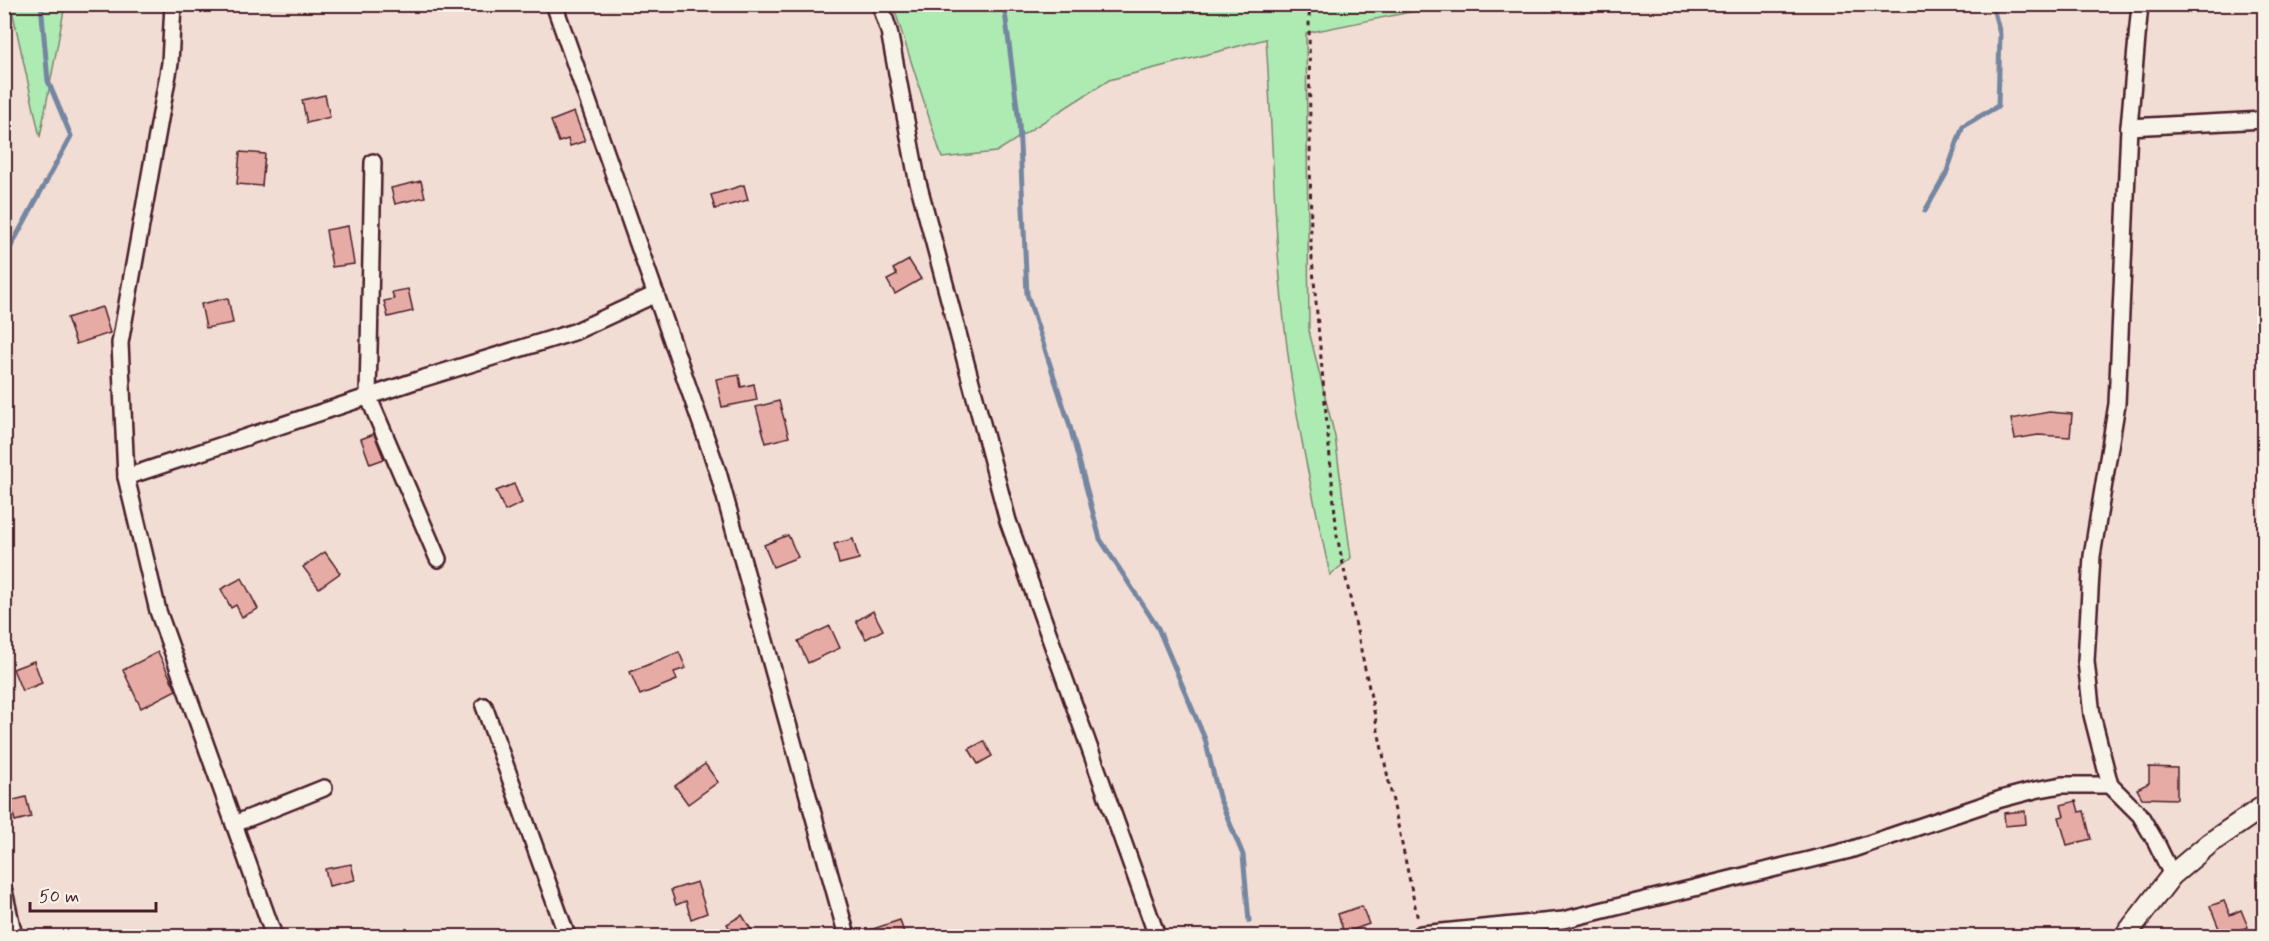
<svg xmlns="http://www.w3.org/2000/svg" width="2269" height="941" viewBox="0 0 2269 941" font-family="Mynerve,sans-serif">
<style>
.green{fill:#adebb3;stroke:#7c856f;stroke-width:1.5}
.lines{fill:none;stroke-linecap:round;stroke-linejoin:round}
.stream{stroke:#7486a1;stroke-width:5}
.building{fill:#e6aba4;stroke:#4a1f2b;stroke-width:1.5}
.service-casing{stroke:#4a1f2b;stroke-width:12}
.minor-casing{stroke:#4a1f2b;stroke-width:20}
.tertiary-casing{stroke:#4a1f2b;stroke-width:24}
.path{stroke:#4a1f2b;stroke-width:3;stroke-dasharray:4.5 4.5;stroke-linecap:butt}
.service{stroke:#f7f3e8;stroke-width:8}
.minor{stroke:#f7f3e8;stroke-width:15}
.tertiary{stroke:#f7f3e8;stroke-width:20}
</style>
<rect width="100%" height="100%" fill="#f2ddd4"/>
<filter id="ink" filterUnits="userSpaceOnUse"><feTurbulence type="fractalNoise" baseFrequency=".0167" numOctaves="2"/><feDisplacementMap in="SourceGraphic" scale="12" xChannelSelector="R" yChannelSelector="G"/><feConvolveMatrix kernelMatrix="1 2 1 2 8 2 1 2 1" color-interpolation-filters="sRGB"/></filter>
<g filter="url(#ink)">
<g class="green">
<path d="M11,5H65L40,137Z"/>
<path d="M893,5H1445L1306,33L1309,331L1335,437L1351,558L1330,575C1313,496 1295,418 1286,338C1274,239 1273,139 1266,39L1109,80L996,152L942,158Z"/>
</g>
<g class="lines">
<g class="stream">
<path d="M1004,4L1019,123L1027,294L1069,423L1100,539L1158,628L1205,739L1219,797L1243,855L1249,921"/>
<path d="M1925,211L1946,174L1963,126L1998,106L2000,34L1992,4"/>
<path d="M4,259L71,136L48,81L41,4"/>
</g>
</g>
<g class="building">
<path d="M325,95L330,117L307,123L302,100Z"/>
<path d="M574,112L585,141L570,146L568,139L559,142L551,121Z"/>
<path d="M240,152L265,154L262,186L237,184Z"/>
<path d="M421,181L425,197L395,204L391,188Z"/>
<path d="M744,185L748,200L715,209L711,195Z"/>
<path d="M348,226L354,264L332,267L326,230Z"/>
<path d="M909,260L921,279L895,294L887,280L897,275L893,269Z"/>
<path d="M408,289L413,311L388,317L384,301L394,299L392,292Z"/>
<path d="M228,298L233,323L206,328L201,304Z"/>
<path d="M102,307L110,333L76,344L67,318Z"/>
<path d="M739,375L741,387L754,384L757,400L722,407L716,379Z"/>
<path d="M779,401L789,437L766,443L756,407Z"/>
<path d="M2049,412L2072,414L2070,437L2038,435L2015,439L2011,419Z"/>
<path d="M374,434L384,459L370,464L361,439Z"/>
<path d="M514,484L522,503L505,511L496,491Z"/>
<path d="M788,535L798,557L773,567L764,545Z"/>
<path d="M853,539L859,559L839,564L834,544Z"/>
<path d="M325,552L340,573L319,588L303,567Z"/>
<path d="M242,578L258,609L242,617L236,605L231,608L221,589Z"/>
<path d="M873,611L883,630L866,639L856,621Z"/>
<path d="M830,626L840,648L808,663L798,641Z"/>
<path d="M158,652L176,690L141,708L123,670Z"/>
<path d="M679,652L686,668L674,672L677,680L640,695L630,672Z"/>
<path d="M34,661L42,683L22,691L13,669Z"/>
<path d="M984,741L992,756L978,764L969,749Z"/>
<path d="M705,764L718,782L688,804L675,786Z"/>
<path d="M2149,767L2177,768V799L2142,798L2137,789L2149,783Z"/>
<path d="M26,797L31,817L15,821L10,801Z"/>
<path d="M2076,801L2079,812L2084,811L2091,839L2067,845L2059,817L2064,816L2061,805Z"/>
<path d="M2025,811L2026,824L2005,826L2004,813Z"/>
<path d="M351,864L355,880L329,886L325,869Z"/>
<path d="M697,882L707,913L691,919L686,901L676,905L671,890Z"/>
<path d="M2224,901L2230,915L2241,910L2248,927L2222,936L2210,906Z"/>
<path d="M1362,906L1369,924L1344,933L1338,914Z"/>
<path d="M742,915L752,931L742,936H734L727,924Z"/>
<path d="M900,920L905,936H858V934Z"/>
</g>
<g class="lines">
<g class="service-casing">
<path id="service" d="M2264,893V897"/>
</g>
<g class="minor-casing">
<g id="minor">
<path d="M173,4L170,63L120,343L126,477L158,611L274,936"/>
<path d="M554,4L718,472L847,936"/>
<path d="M880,4L889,31L917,179L1008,521L1157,936"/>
<path d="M2140,4L2129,127L2117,404L2092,556L2086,661L2092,715L2110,785L2140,815L2156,842L2172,875"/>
<path d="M2129,127L2264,120"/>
<path d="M373,162L368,396L438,559"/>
<path d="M126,477L418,380L574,332L656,294"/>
<path d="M484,706L567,936"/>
<path d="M234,824L324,788"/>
<path d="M4,891L14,936"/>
<path d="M1418,936L1421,934L1563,920L1850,850L2001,799L2035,790L2062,785H2110"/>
</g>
</g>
<g class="tertiary-casing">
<path id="tertiary" d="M2125,936L2172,875L2210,843L2264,806"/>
</g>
<path class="path" d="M1311,4L1309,17L1311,247L1337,536L1418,920"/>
<use href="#service" class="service"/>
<use href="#minor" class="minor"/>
<use href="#tertiary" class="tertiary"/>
</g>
</g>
<rect width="2269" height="941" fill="none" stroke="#f7f3e8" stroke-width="24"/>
<rect x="12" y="12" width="2245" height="917" fill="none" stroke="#4a1f2b" stroke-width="2" filter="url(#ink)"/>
<path d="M30 902v9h126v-9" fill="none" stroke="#4a1f2b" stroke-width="3"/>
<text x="39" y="902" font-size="18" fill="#4a1f2b" stroke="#f7f3e8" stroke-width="4.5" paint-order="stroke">50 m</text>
</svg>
